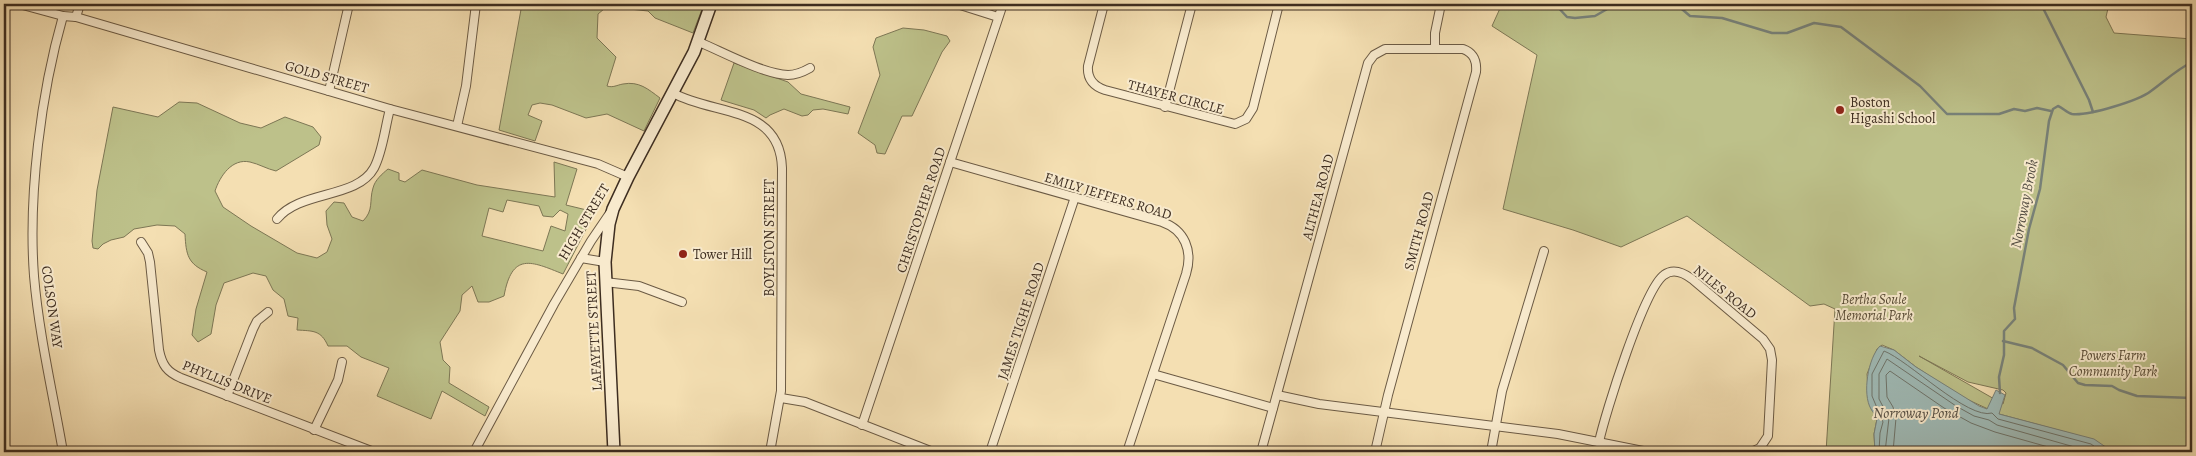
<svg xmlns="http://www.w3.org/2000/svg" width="2196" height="456" viewBox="0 0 2196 456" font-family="Alegreya,serif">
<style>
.green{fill:#bdc18a;stroke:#7d7755;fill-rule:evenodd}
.water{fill:#9fbab6;stroke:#78827a}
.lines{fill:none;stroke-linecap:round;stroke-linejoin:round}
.shore{stroke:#6e746b;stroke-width:1}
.stream{stroke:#78827a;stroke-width:2.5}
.street-casing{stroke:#6b5a44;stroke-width:10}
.secondary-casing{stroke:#3d2d20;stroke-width:14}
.street{stroke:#f8eacd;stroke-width:8}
.secondary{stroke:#f8eacd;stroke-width:11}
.poi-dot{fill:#8f2418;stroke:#f8eacd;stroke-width:2}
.labels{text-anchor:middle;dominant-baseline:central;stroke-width:4;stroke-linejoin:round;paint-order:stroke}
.street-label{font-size:14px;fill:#3d2d20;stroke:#f8eacd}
.poi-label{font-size:14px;fill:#3d2d20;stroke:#f8eacd;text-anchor:start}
.park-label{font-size:14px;font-style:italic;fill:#574b35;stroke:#f8eacd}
.water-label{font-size:15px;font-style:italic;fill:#565046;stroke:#f8eacd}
</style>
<rect width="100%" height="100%" fill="#f4dfb2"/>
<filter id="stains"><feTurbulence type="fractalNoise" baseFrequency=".004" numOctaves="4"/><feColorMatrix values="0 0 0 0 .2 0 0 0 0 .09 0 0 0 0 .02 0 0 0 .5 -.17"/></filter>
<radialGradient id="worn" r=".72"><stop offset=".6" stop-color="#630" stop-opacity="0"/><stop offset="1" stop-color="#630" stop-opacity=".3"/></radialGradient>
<g class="green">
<path d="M522,4H704L693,33L655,18L648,11L620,8L604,9L598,14L597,38L616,57L607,86C613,88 617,85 623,84C639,81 648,89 660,98L644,131L607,114L586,118L552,105L540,103L532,105L528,115L542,121L535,141L499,130Z"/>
<path d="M1502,4H2109L2106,17L2114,33L2192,39V452H2113L2080,436L1999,414L1962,397L1916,367L1894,350L1882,345L1877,349L1867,374L1869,402L1877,419L1874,434L1875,452H1826L1835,309L1824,304L1810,306L1687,216L1621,247L1573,230L1503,209L1537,55L1492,26ZM1919,356L1968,382L2003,390L2006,393L2003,404Z"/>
<path d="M903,28L924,30L947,36L950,41L942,52L912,116H902L885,154L877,153L875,145L858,133L880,75L873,47L876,38Z"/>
<path d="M734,63L788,82L801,94L850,107L848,114L823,109L813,110L808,115L802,116L784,109L770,115L766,118L754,110L721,100Z"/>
<path d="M179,102L197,103L240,123L261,128L285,117L313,127L321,137L319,145L276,171C267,169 259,164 250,162C232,158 220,176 215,191L223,207L251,226L297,253L317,258L327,252L332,239L327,225L326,211L334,202L344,203L352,217L363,221C374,210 369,201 373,188C375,180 382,174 388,169L399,173V180L405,182L422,170L477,185L555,197L554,162L577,169L566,205L595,212L563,274C531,261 512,252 504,296L489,302H478L472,286L462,295L460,311L440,342L443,360L450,367L449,383L489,407L485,416L442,391L431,419L377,396L389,368L361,357L347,346H328C321,330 313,331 297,330L298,318L288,316L284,299L273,290L266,276L253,273L224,283L216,305L211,334L198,342L192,335L196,309L207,272C188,264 186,255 185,234L175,226L157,225L134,229L124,237L111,240L103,244L98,249L93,248L92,241L97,190L113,107L158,117ZM507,200L539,206L543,216L553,217L560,210L568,214L565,231L551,226L543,251L482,236L489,208L503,212Z"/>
</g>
<path class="water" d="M1880,346L1894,350L1916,367L1979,406L1987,409L1996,390L2005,395L1999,414L2094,439L2113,452H1875L1874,434L1877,419C1876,415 1873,413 1871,409C1862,394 1868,358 1880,346Z"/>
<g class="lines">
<g class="shore">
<path d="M1879,452L1880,433L1883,422L1872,396V374L1884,351C1908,360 1968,420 1992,413L1998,419L2091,444L2102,452"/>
<path d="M1885,452L1889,418L1879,399V374L1887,359L1956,406L1974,416L1989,420L1997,425L2092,452"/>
<path d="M1893,452L1896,418L1893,407L1887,397L1886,375L1890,371L1944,408L1971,423L1995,432L2066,452"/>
</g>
<g class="stream">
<path d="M1555,4L1567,17L1575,18L1595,16L1609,8L1630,4"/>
<path d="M1676,4L1690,16L1722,18L1772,33H1787L1814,23L1841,27L1920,86L1947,114H1999L2014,109L2025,111L2037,108L2051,111"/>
<path d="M2041,4L2089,100L2093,112"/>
<path d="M2003,341L2032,348L2063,365L2078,383L2085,385L2112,386L2119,390L2137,396L2192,398"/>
<path d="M2000,393L1999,377L2004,355V331L2015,319L2014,308L2029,229L2040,189L2049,121L2053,109L2058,106C2063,108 2067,113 2072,114C2088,116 2138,101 2151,91C2165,81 2176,70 2192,62"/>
</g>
<g class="street-casing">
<g id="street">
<path d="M19,4L63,16L76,17L390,109L598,164L628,177"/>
<path d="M957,4L998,17"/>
<path d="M1104,4L1088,66C1087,78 1093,86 1105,90L1235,124L1246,119L1253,108L1279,4"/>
<path d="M63,16C41,93 28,195 34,276C39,335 53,394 63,452"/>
<path d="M76,17L80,4"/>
<path d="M699,42C723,52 763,74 788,75C796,75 803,72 810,68"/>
<path d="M1435,48V33L1441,4"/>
<path d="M329,91L349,4"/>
<path d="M673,93C715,116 780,105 782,168L781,391L770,452"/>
<path d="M1165,107L1192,4"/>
<path d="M457,126L466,86L476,4"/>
<path d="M950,162L1162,222C1185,230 1193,251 1186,274L1127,452"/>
<path d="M277,219C300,190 357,199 374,168C383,151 385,127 390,109"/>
<path d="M141,242L148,253L150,262L159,350C162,365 167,372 181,378L374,452"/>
<path d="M581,258L605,262"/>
<path d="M605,282L639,286L682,302"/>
<path d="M1153,374L1273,408"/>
<path d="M1277,395L1319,404L1558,434L1648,452"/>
<path d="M227,396L253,329L257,321L268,312"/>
<path d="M781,398L805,402L933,452"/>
<path d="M862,425L1003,4"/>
<path d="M314,430L338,380L342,362"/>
<path d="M1599,442C1605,414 1644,289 1664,275C1673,268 1684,273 1692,279L1763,339L1770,349L1772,360L1768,436L1760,448L1751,452"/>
<path d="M474,452L554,304L591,241L610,213"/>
<path d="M990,452L1075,197"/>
<path d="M1261,452L1368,63L1374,55L1385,49H1463C1474,53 1477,61 1476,72L1388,395L1375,452"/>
<path d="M1491,452L1502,391L1544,251"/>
</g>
</g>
<g class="secondary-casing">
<path id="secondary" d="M614,452L605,262L609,224L613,209L628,177L694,52L711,4"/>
</g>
<use href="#street" class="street"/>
<use href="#secondary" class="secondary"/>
</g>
<g class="poi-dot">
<circle cx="1840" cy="110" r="5"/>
<circle cx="683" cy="254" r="5"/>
</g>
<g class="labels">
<g class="street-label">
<text transform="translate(327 77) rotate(16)">GOLD STREET</text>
<text transform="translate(1176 97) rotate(15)">THAYER CIRCLE</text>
<text transform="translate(1108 196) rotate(17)">EMILY JEFFERS ROAD</text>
<text transform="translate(1318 197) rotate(-75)">ALTHEA ROAD</text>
<text transform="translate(921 210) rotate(-72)">CHRISTOPHER ROAD</text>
<text transform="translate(584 222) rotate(-59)">HIGH STREET</text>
<text transform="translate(1419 231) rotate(-75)">SMITH ROAD</text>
<text transform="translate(769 238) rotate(-90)">BOYLSTON STREET</text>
<text transform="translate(1725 292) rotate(39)">NILES ROAD</text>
<text transform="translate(52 307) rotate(82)">COLSON WAY</text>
<text transform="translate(1021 321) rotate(-72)">JAMES TIGHE ROAD</text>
<text transform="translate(594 331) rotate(-93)">LAFAYETTE STREET</text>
<text transform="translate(227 382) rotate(22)">PHYLLIS DRIVE</text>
</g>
<g class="poi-label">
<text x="1850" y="102">Boston<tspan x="1850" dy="16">Higashi School</tspan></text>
<text x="693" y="254">Tower Hill</text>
</g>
<g class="park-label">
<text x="1874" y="299">Bertha Soule<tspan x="1874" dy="16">Memorial Park</tspan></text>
<text x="2113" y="355">Powers Farm<tspan x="2113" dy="16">Community Park</tspan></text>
</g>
<g class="water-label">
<text transform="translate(2024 204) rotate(-79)">Norroway Brook</text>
<text x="1916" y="413">Norroway Pond</text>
</g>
</g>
<rect width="2196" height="456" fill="none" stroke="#f4dfb2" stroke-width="20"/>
<rect x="5" y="5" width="2186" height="446" fill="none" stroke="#3d2d20" stroke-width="2.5"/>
<rect x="10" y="10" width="2176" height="436" fill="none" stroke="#3d2d20"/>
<rect width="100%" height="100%" filter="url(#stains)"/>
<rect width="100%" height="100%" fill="url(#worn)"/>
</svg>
